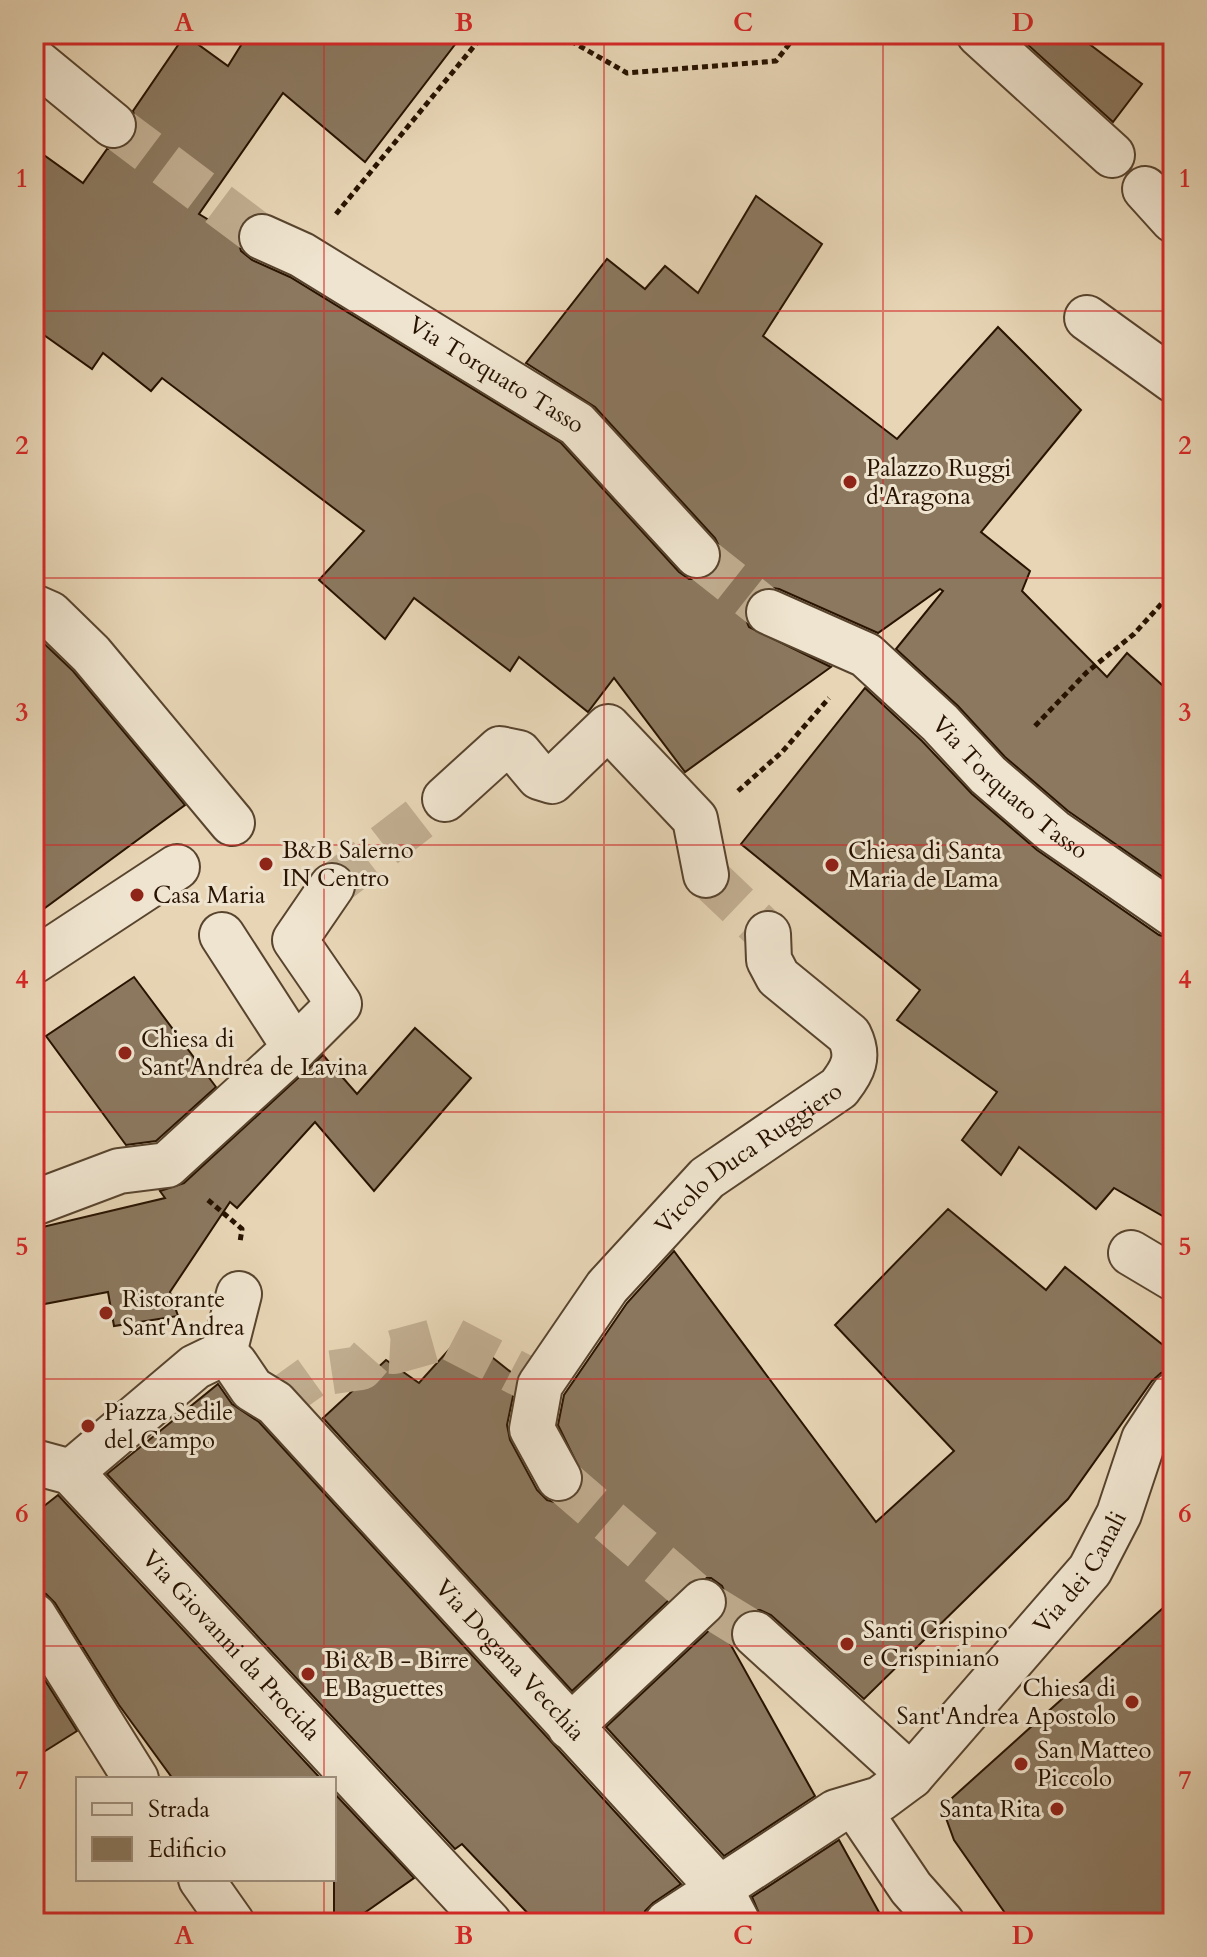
<svg xmlns="http://www.w3.org/2000/svg" width="1207" height="1957" viewBox="0 0 1207 1957" font-family="Cardo,serif">
<style>
.building{fill:#8b785f;stroke:#281301;stroke-width:2}
.lines{fill:none;stroke-linecap:round;stroke-linejoin:round}
.street-tunnel{stroke:#c1ae91;stroke-width:44;stroke-dasharray:44 22;stroke-linecap:butt}
.street-casing{stroke:#58442e;stroke-width:48}
.path{stroke:#281301;stroke-width:5;stroke-dasharray:6 4;stroke-linecap:butt}
.street{stroke:#efe4cf;stroke-width:44}
.grid{fill:none;stroke:#d62828;stroke-width:2;stroke-opacity:0.55}
.poi-dot{fill:#8f2418;stroke:#efe4cf;stroke-width:3}
.labels{text-anchor:middle;dominant-baseline:central;stroke-width:6;stroke-linejoin:round;paint-order:stroke}
.street-label{font-size:24px;fill:#281301;stroke:#efe4cf}
.poi-label{font-size:24px;fill:#281301;stroke:#efe4cf;text-anchor:start}
.neatline{fill:none;stroke:#d62828;stroke-width:3}
.grid-label{font-size:26px;text-anchor:middle;font-weight:bold;fill:#d62828}
</style>
<rect width="100%" height="100%" fill="#e7d5b5"/>
<filter id="stains"><feTurbulence type="fractalNoise" baseFrequency=".0025" numOctaves="4"/><feColorMatrix values="0 0 0 0 .2 0 0 0 0 .09 0 0 0 0 .02 0 0 0 .5 -.17"/></filter>
<radialGradient id="worn" r=".72"><stop offset=".6" stop-color="#630" stop-opacity="0"/><stop offset="1" stop-color="#630" stop-opacity=".3"/></radialGradient>
<g class="building">
<path d="M248,34H463L365,162L283,93L199,214L237,237L241,251L252,260L290,277L561,443L679,572L689,579H702L714,573L721,563V550L715,538L595,407L526,363L607,259L645,289L665,266L698,293L756,196L822,244L763,336L897,439L998,327L1081,410L981,532L1030,571L1022,591L1107,677L1127,653L1173,695V884L1068,811L1005,757L958,706L896,649L943,591L940,589L878,633L779,589L767,587L755,591L746,603L744,615L749,627L831,667L685,772L614,678L588,712L519,657L510,671L414,598L385,639L319,580L364,531L162,378L151,391L103,353L92,369L34,328V148L83,183L107,149H121L133,140L138,128L133,111L185,35L228,66Z"/>
<path d="M1016,34H1076L1142,84L1113,122Z"/>
<path d="M34,634L73,671L185,805L34,916Z"/>
<path d="M865,688L922,741L972,794L1037,850L1159,935L1173,939V1222L1114,1188L1096,1209L1019,1147L1001,1175L962,1140L997,1092L897,1020L920,990L741,844Z"/>
<path d="M134,977L216,1087L156,1141L126,1145L46,1036Z"/>
<path d="M415,1028L471,1078L374,1191L315,1122L237,1208L230,1202L170,1292L178,1316L114,1326L108,1292L34,1306V1229L165,1198L160,1191L184,1183L323,1055L357,1094Z"/>
<path d="M948,1209L1046,1290L1065,1267L1173,1353V1370L1161,1373L1152,1381L1068,1499L864,1699L771,1615L760,1610H748L737,1617L732,1626L722,1617L727,1597L722,1586L711,1578H698L686,1584L572,1691L323,1418L386,1360L419,1383L463,1334L517,1377L507,1425L510,1440L537,1490L547,1500L558,1503L570,1500L581,1490L584,1478L558,1425L564,1395L627,1303L674,1251L876,1522L954,1451L835,1325Z"/>
<path d="M218,1384L232,1404L259,1422L681,1884L653,1903L645,1911L642,1923H537L462,1844L455,1849L107,1474Z"/>
<path d="M58,1495L321,1779H173L119,1705L55,1603L46,1594L34,1591V1514Z"/>
<path d="M1173,1599V1923H1012L954,1840L942,1807Z"/>
<path d="M718,1622L815,1796L724,1856L606,1727Z"/>
<path d="M34,1663L77,1731L34,1758Z"/>
<path d="M334,1793L414,1878L350,1923H334Z"/>
<path d="M839,1840L885,1923H763L752,1897Z"/>
</g>
<g class="lines">
<g class="street-tunnel">
<path d="M113,125L262,237"/>
<path d="M697,555L769,612"/>
<path d="M706,875L768,934"/>
<path d="M332,886L445,799"/>
<path d="M275,1403L314,1375L361,1368L376,1351L394,1352L448,1337L540,1385"/>
<path d="M559,1478L703,1602L755,1634"/>
</g>
<g class="street-casing">
<g id="street">
<path d="M979,34L1112,155"/>
<path d="M34,60L113,125"/>
<path d="M1145,189L1173,220"/>
<path id="s1" d="M262,237L302,255L577,424L697,555"/>
<path d="M1087,318L1173,380"/>
<path d="M34,607L50,614L91,654L232,823"/>
<path id="s2" d="M769,612L866,655L940,723L988,775L1053,831L1173,914"/>
<path d="M445,799L500,749L519,753L539,777L552,781L608,727L695,819L706,875"/>
<path d="M34,961L177,867"/>
<path d="M295,1048L339,1004L295,940L332,886"/>
<path d="M34,1203L119,1171L167,1165L295,1048L222,935"/>
<path d="M1131,1253L1173,1278"/>
<path d="M224,1353L239,1294"/>
<path id="s3" d="M34,1462L71,1472L195,1367L224,1353L235,1364L252,1389L275,1403L720,1889L738,1923"/>
<path id="s4" d="M71,1472L489,1923"/>
<path id="s5" d="M559,1478L532,1429L540,1385L607,1287L707,1178L839,1088C853,1070 860,1057 849,1035L778,977L769,960L768,934"/>
<path d="M34,1616L136,1779"/>
<path d="M755,1634L911,1776"/>
<path d="M570,1727L703,1602"/>
<path d="M857,1808L911,1888L942,1923"/>
<path d="M201,1879L232,1923"/>
<path id="s6" d="M667,1923L836,1812L880,1799L911,1776L1090,1570L1119,1514L1144,1439L1173,1395"/>
</g>
</g>
<g class="path">
<path d="M552,34L569,40L627,73L776,61L797,34"/>
<path d="M336,214L484,34"/>
<path d="M1035,726L1087,672L1134,634L1173,591"/>
<path d="M738,791L782,752L829,698"/>
<path d="M208,1200L242,1229L240,1242"/>
</g>
<use href="#street" class="street"/>
</g>
<path class="grid" d="M324,34V1779M604,34V1923M883,34V1923M34,311H1173M34,578H1173M34,845H1173M34,1112H1173M34,1379H1173M34,1646H1173M324,1879V1923"/>
<g class="poi-dot">
<circle cx="850" cy="482" r="8"/>
<circle cx="266" cy="864" r="8"/>
<circle cx="832" cy="865" r="8"/>
<circle cx="137" cy="895" r="8"/>
<circle cx="125" cy="1053" r="8"/>
<circle cx="106" cy="1313" r="8"/>
<circle cx="88" cy="1426" r="8"/>
<circle cx="847" cy="1644" r="8"/>
<circle cx="308" cy="1674" r="8"/>
<circle cx="1132" cy="1702" r="8"/>
<circle cx="1021" cy="1764" r="8"/>
<circle cx="1057" cy="1809" r="8"/>
</g>
<g class="labels">
<g class="street-label">
<text stroke="none"><textPath href="#s1" startOffset="272">Via Torquato Tasso</textPath></text>
<text stroke="none"><textPath href="#s2" startOffset="302">Via Torquato Tasso</textPath></text>
<text stroke="none"><textPath href="#s5" startOffset="412">Vicolo Duca Ruggiero</textPath></text>
<text stroke="none"><textPath href="#s6" startOffset="552">Via dei Canali</textPath></text>
<text stroke="none"><textPath href="#s4" startOffset="236">Via Giovanni da Procida</textPath></text>
<text stroke="none"><textPath href="#s3" startOffset="654">Via Dogana Vecchia</textPath></text>
</g>
<g class="poi-label">
<text x="866" y="468">Palazzo Ruggi<tspan x="866" dy="28">d'Aragona</tspan></text>
<text x="282" y="850">B&amp;B Salerno<tspan x="282" dy="28">IN Centro</tspan></text>
<text x="848" y="851">Chiesa di Santa<tspan x="848" dy="28">Maria de Lama</tspan></text>
<text x="153" y="895">Casa Maria</text>
<text x="141" y="1039">Chiesa di<tspan x="141" dy="28">Sant'Andrea de Lavina</tspan></text>
<text x="122" y="1299">Ristorante<tspan x="122" dy="28">Sant'Andrea</tspan></text>
<text x="104" y="1412">Piazza Sedile<tspan x="104" dy="28">del Campo</tspan></text>
<text x="863" y="1630">Santi Crispino<tspan x="863" dy="28">e Crispiniano</tspan></text>
<text x="324" y="1660">Bi &amp; B - Birre<tspan x="324" dy="28">E Baguettes</tspan></text>
<text x="1116" y="1688" text-anchor="end">Chiesa di<tspan x="1116" dy="28">Sant'Andrea Apostolo</tspan></text>
<text x="1037" y="1750">San Matteo<tspan x="1037" dy="28">Piccolo</tspan></text>
<text x="1041" y="1809" text-anchor="end">Santa Rita</text>
</g>
</g>
<rect width="1207" height="1957" fill="none" stroke="#e7d5b5" stroke-width="88"/>
<rect x="76" y="1777" width="260" height="104" fill="#efe4cf" stroke="#9f907d" stroke-width="2"/>
<rect x="92" y="1803" width="40" height="12" fill="#efe4cf" stroke="#9f907d" stroke-width="2"/>
<text x="148" y="1817" font-size="24" fill="#281301">Strada</text>
<rect x="92" y="1837" width="40" height="24" fill="#8b785f" stroke="#9f907d" stroke-width="2"/>
<text x="148" y="1857" font-size="24" fill="#281301">Edificio</text>
<rect x="44" y="44" width="1119" height="1869" class="neatline"/>
<g class="grid-label">
<text x="184" y="31">A</text>
<text x="464" y="31">B</text>
<text x="743" y="31">C</text>
<text x="1023" y="31">D</text>
<text x="22" y="187">1</text>
<text x="1185" y="187">1</text>
<text x="22" y="454">2</text>
<text x="1185" y="454">2</text>
<text x="22" y="721">3</text>
<text x="1185" y="721">3</text>
<text x="22" y="988">4</text>
<text x="1185" y="988">4</text>
<text x="22" y="1255">5</text>
<text x="1185" y="1255">5</text>
<text x="22" y="1522">6</text>
<text x="1185" y="1522">6</text>
<text x="22" y="1789">7</text>
<text x="1185" y="1789">7</text>
<text x="184" y="1944">A</text>
<text x="464" y="1944">B</text>
<text x="743" y="1944">C</text>
<text x="1023" y="1944">D</text>
</g>
<rect width="100%" height="100%" filter="url(#stains)"/>
<rect width="100%" height="100%" fill="url(#worn)"/>
</svg>
